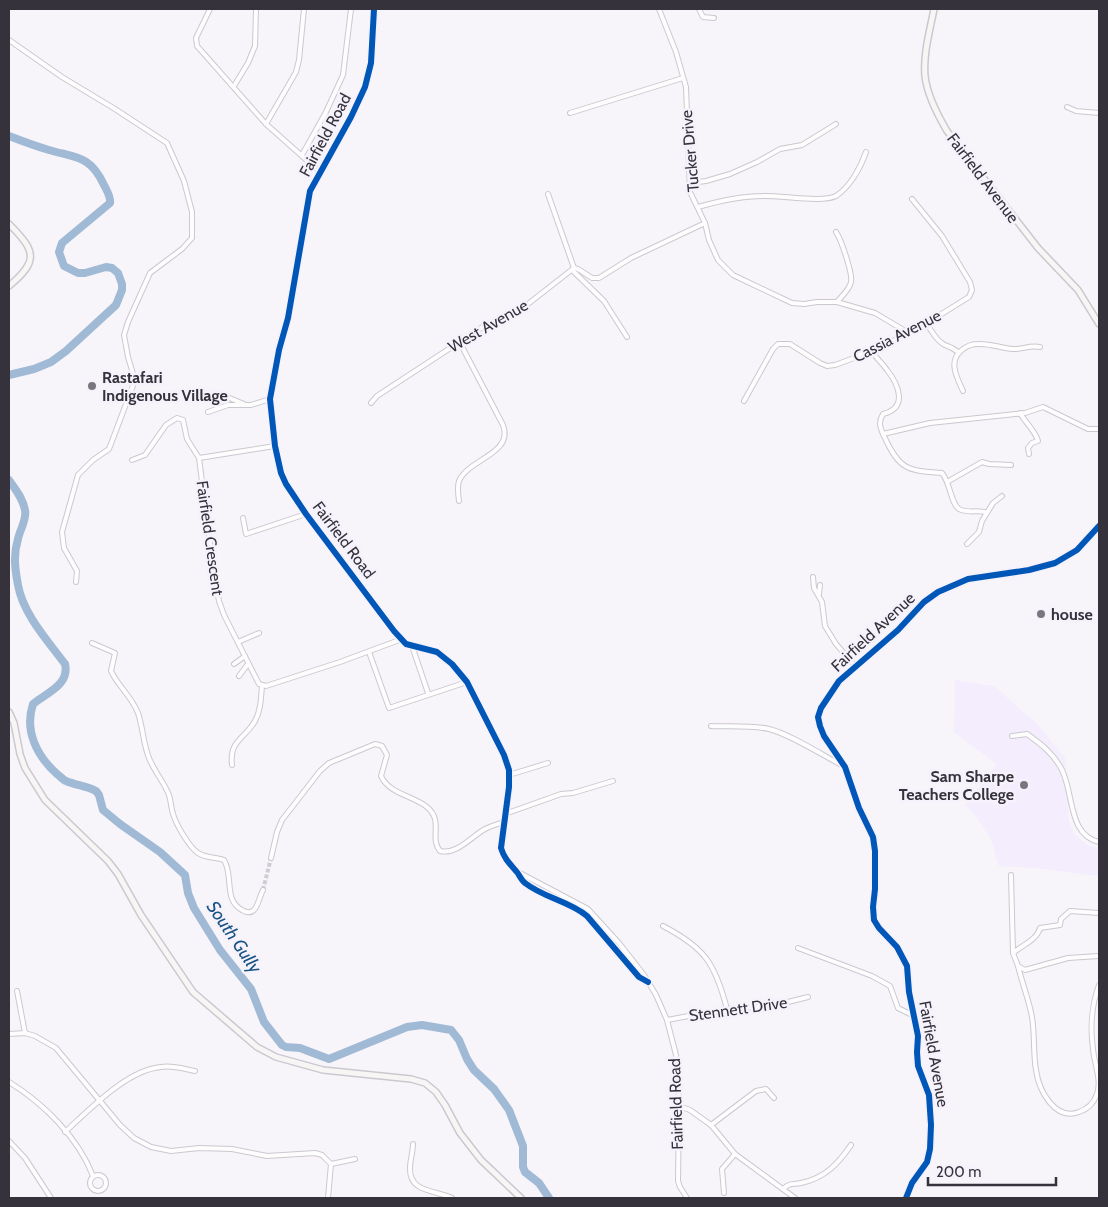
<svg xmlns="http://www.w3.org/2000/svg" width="1108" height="1207" viewBox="0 0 1108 1207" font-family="Cabin,sans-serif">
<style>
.built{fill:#f3edfd}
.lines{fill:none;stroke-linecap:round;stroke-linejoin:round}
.river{stroke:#a0bad6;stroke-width:8}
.street-tunnel{stroke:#d0cdd4;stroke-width:4;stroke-dasharray:4 2;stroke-linecap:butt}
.street-casing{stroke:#cbc8cf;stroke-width:6}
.secondary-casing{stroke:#cbc8cf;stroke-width:8}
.street{stroke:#fefdfe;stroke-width:4}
.secondary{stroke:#f8f6f5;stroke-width:5}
.cycleway-casing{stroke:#f6f2fc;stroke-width:9}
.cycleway{stroke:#0057b8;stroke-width:6}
.poi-dot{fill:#79767e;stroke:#f6f2fc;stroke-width:2}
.labels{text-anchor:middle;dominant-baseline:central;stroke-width:5;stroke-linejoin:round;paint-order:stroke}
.street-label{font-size:16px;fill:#35323b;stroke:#f6f2fc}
.poi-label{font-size:16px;font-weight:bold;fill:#35323b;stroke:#f6f2fc;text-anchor:start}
.water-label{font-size:18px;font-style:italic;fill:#195383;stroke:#f6f2fc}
</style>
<rect width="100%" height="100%" fill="#f7f4fa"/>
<path class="built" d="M955,680L994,686L1036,723L1065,758L1069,821L1074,834L1089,846L1099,848V876L1036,868L999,866L991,839L975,815L965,805L997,764L954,732Z"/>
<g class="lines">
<g class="river">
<path d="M9,136C22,141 35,146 49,150C76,158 90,155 104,185C107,191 111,197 110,203L62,243L59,252L64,266L78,273H85L106,267L112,268L118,273L122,284V290L116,305L66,351L51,362L34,369L9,375"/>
<path d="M9,480C15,489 23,498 25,510C27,520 20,529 18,539C13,555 15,569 18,585C23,614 48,641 65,664C70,685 46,693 33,704C24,731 37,756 57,774C60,776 63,780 66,781C75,785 86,786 96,791L99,795L103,810L120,824L160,852L185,875L188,893L194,908L220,950L251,989L264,1022L282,1045L286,1047L300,1048L329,1059L407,1027L422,1025L451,1030L459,1040L467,1059L474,1070L494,1089L509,1110L523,1146V1167L525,1172L539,1183L549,1198"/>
</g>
<path class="street-tunnel" d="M263,890L271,858"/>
<g class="street-casing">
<g id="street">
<path d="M210,9L196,38L197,46L266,124L320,172"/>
<path d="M374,9L371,63L365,87L351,117L310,191L288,318L279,350L270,399L275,446L281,473L286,484L306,514L394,631L406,644L437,652L452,664L467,682L504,755L509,770V787L501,848C504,858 509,863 516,871C519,874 521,880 525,883C544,898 569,901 587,916L639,977L648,982"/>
<path d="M659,9L676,52L686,87L690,192L705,223L709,240L718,260L733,275L792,303L804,304L817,302H837L875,313L907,332"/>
<path d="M699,9L703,17L714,18"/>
<path d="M9,40L62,77L115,109L167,143L184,181L192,212V238L182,249L150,273L128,322L124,335L128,357L134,377V383L109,449L93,460L78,475L62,532L64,548L77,571L76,582"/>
<path d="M234,86L248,63L255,46L256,9"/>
<path d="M1067,107L1076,111L1099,113"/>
<path d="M570,113L683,78"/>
<path d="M266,124L296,72L299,60L304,9"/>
<path d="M302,155L326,112L343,75L351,9"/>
<path d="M690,183L706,181L730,174L757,162L780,149L802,145L836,124"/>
<path d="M548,194L574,268"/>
<path d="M698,207C719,201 741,196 763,196C780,195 822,203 836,196C850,187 861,167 866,152"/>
<path d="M836,232C841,239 853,274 851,282C850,289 841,297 837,302"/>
<path d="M572,270L604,301L627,337"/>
<path d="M927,323C930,330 938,342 945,345C950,347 954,348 959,353"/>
<path d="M877,346L874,354C878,360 883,364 887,370C899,385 908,408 883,414C878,422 880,428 884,436C899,469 907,471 942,473C950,482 951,504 959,509C968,514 979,509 987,513"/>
<path d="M963,391C957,378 947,360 963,349C967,346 973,344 978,344C989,343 1001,348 1013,349C1022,350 1028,345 1040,347"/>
<path d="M227,397L244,404"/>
<path d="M744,401L773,349L778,344H790L820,363L827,366L835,365L854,358L877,346L893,341L907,332L927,323L969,297L972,290L970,282L942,236L912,199"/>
<path d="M371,403L377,396L487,324L507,319L519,311L574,268L578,269L592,278H599L631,258L705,223"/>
<path d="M208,412L228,405H251L270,399"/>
<path d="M1020,413C1025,422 1036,432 1038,441L1032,443L1028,448L1029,454"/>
<path d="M883,434L930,423L1025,413L1043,407L1088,429H1099"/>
<path d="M275,446L199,458L214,575L219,601L224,615L259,684L266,686L340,662L402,639"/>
<path d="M132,460L145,455L166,425L177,418L183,420L187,439L199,458"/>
<path d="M947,482L982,462L989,464L1011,465"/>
<path d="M459,501C458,494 457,487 459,481C468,459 514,454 503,425L459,341"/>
<path d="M243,518L246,534L306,514"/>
<path d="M967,544L979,532L982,521L993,503L1002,496"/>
<path d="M813,577L814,588L822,602L825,626L836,644L856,667"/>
<path d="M819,594L820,585"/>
<path d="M238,642L259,633"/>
<path d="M92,643L115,653L111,671C118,686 132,697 138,713C143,728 143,743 149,758C154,771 164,782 169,795C171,801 171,808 173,814C176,824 189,847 198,853C205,858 216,857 224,860C234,876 223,900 242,910C257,919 258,899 263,890"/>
<path d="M412,646L428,693"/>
<path d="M369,652L389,708L467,682"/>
<path d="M234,664L245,656"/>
<path d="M239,676L248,664"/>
<path d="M711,726C730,727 750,725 769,729C790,734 824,756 845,767"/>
<path d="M1012,736L1027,734C1041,744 1054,754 1062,770C1074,794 1068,835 1099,842"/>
<path d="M232,765C229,740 245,739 255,721C261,710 261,698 262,685"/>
<path d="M509,775L548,763"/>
<path d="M505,814L561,794L573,793L613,781"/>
<path d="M271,858L277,832L282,820L320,771L329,763L375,744L382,746L387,755L381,776C389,794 414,796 427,807C444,821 429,838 440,851C457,855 472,836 485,829C491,826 498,824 504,822"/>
<path d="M518,872L588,909L619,943L644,975L656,995L667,1020L676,1055L678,1073L679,1106L678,1181L680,1187L687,1198"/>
<path d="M1011,875L1013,953L1018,966L1025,970L1068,958L1099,956"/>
<path d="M663,926C705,948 715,963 727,1009"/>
<path d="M798,948L872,976L890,986L898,1008L914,1016"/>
<path d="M1013,953C1022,945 1037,940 1040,928L1060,925L1061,919L1070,911L1099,913"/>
<path d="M1018,966C1022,983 1029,1000 1032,1017C1035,1035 1033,1053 1036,1070C1039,1091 1055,1121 1079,1112C1088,1109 1094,1103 1097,1094C1102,1080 1094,1063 1093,1049C1090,1028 1092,1004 1099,985"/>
<path d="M17,991L25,1033"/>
<path d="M667,1020L727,1009L772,1006L808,997"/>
<path d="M9,1034L25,1033L35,1036L56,1048L120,1125L134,1138L151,1147L171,1151L199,1148L232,1149L267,1156L315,1153L322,1155L331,1164L328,1198"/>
<path d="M9,1082C43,1103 78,1137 93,1176"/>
<path d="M679,1106L690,1110L711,1125L735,1154L795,1198"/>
<path d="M711,1125L756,1091L766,1089L774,1098"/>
<path d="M65,1132C90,1109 127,1070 161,1067C172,1065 184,1069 195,1071"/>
<path d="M9,1141L25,1158L51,1198"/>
<path d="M413,1144C413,1152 410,1160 410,1168C409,1193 436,1190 452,1198"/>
<path d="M331,1164L355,1159"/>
<circle cx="98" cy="1183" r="8"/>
<path d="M783,1189C791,1182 792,1185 801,1183C825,1178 838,1164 851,1145"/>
<path d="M724,1193L722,1169L735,1154"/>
</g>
</g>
<g class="secondary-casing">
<g id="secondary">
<path d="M934,9C930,30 923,54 925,76C927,95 937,114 947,131L1038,248L1078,290L1099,324"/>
<path d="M9,224C36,251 39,261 9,286"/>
<path d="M9,712L14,723L20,754L25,768L45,800L108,861L118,874L141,915L193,992L257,1047L276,1057L323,1070L411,1079L425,1083L436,1092L445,1105L460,1133L481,1160L521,1198"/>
<path d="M906,1198L912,1183L927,1162L930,1149L931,1125L929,1095L918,1066L917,1052L918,1036L909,992L907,966L897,947L879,928L874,920L873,907L875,889V851L873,837L859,808L845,767L824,736L820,726L818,717L821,708L839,681L898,630L924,602L938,592L968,579L1029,570L1055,563L1077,550L1099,526"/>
</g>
</g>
<use href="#street" class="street"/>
<use href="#secondary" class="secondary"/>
<g class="cycleway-casing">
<g id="cycleway">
<path d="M374,9L371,63L365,87L351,117L310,191L288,318L279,350L270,399L275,446L281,473L286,484L306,514L394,631L406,644L437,652L452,664L467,682L504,755L509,770V787L501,848C504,858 509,863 516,871C519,874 521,880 525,883C544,898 569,901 587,916L639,977L648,982"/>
<path d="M906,1198L912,1183L927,1162L930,1149L931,1125L929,1095L918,1066L917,1052L918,1036L909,992L907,966L897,947L879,928L874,920L873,907L875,889V851L873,837L859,808L845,767L824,736L820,726L818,717L821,708L839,681L898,630L924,602L938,592L968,579L1029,570L1055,563L1077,550L1099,526"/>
</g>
</g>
<use href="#cycleway" class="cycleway"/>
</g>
<g class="poi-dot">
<circle cx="92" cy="386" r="5"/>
<circle cx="1041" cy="614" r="5"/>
<circle cx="1024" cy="785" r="5"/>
</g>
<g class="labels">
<g class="street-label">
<text transform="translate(325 135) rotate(-62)">Fairfield Road</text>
<text transform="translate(690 151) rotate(-95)">Tucker Drive</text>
<text transform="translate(983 178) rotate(53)">Fairfield Avenue</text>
<text transform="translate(488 326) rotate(-30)">West Avenue</text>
<text transform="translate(897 336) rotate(-27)">Cassia Avenue</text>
<text transform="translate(210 538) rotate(82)">Fairfield Crescent</text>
<text transform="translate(344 540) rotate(53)">Fairfield Road</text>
<text transform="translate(873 632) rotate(-43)">Fairfield Avenue</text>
<text transform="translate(738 1009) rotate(-8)">Stennett Drive</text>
<text transform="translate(934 1054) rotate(80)">Fairfield Avenue</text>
<text transform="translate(676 1104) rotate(-92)">Fairfield Road</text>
</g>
<g class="poi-label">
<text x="102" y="377">Rastafari<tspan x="102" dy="18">Indigenous Village</tspan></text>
<text x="1051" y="614">house</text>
<text x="1014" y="776" text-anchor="end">Sam Sharpe<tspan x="1014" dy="18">Teachers College</tspan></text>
</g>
<g class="water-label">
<text transform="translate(234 937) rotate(56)">South Gully</text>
</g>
</g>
<rect width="1108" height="1207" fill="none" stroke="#35323b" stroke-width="20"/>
<path d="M928 1177v8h128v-8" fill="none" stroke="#35323b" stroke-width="2.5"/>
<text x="936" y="1177" font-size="15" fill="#35323b" stroke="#f6f2fc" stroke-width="4" paint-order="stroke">200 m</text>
</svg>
